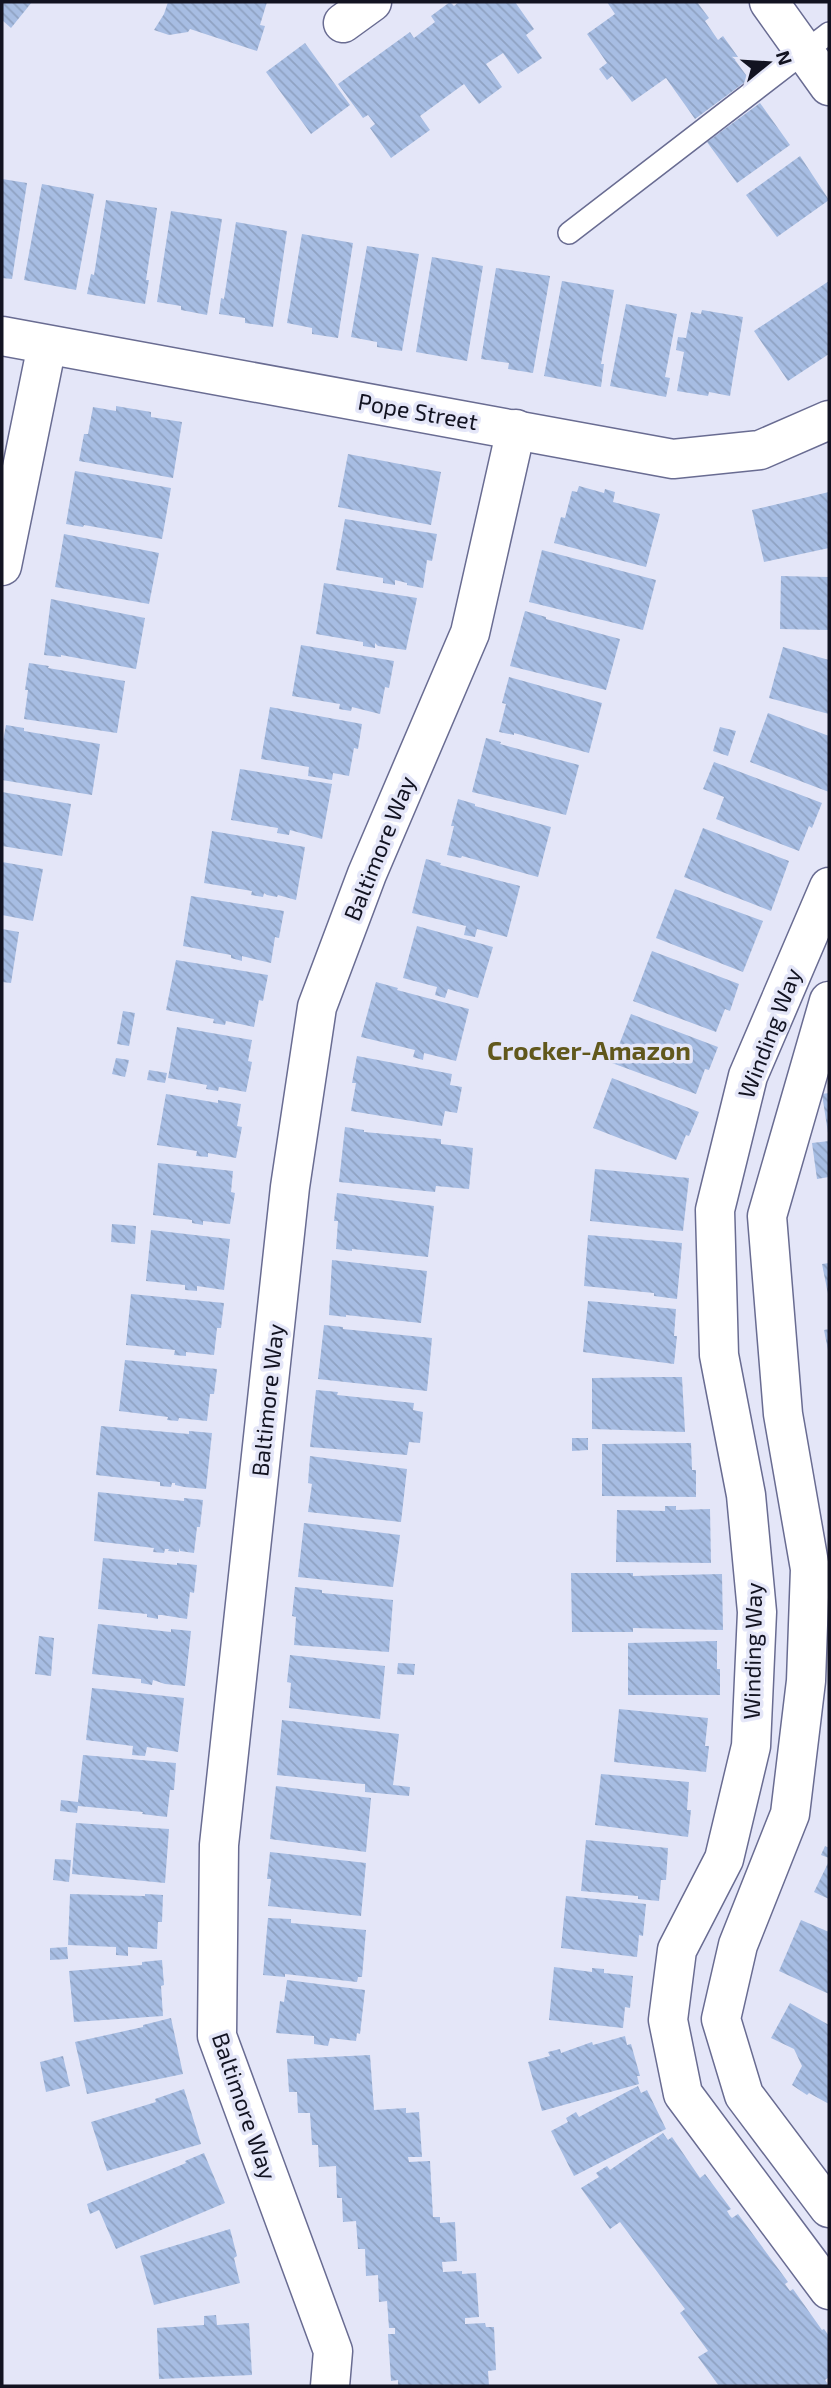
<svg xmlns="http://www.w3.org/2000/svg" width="831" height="2388" viewBox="0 0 831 2388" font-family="'Exo 2',sans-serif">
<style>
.building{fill:url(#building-back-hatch)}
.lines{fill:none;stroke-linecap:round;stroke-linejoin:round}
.lane-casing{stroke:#696c92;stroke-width:24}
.street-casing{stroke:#696c92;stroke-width:41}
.lane{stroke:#fff;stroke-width:21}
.street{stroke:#fff;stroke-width:38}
.labels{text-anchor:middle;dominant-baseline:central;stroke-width:7;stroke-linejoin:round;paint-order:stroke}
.street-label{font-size:23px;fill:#121321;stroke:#e4e6f8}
.quarter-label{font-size:26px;font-weight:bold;fill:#61581c;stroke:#e4e6f8}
</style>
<defs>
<pattern id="building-back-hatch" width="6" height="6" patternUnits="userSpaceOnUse" patternTransform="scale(1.75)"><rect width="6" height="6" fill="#a7bde3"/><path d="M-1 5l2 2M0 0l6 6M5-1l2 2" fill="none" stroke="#8fa2c2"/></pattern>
</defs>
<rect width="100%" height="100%" fill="#e4e6f8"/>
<g class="building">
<path d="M2,2H32L11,28L2,20Z"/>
<path d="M168,2H267L260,25L265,26L257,51L190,29L188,32L169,35L154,30L164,14Z"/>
<path d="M450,2L454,6L459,2H515L534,29L526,35L542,58L518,74L503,53L486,64L502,87L479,104L464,84L420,116L430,130L391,158L370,128L375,124L368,115L363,118L338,84L410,32L414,38L435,22L431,16Z"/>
<path d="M607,2H697L709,18L705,21L718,40L723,36L738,57L735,60L749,79L695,119L666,78L632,102L612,76L607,80L599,69L607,63L587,34L615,14Z"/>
<path d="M305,43L350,105L311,134L266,72Z"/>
<path d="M760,103L790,145L737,183L707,142Z"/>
<path d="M800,156L829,200L777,237L746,195Z"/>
<path d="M2,179L27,183L12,279L2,278Z"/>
<path d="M42,184L94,194L76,290L24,280Z"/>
<path d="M106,200L157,208L146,280H149L145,304L87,294L91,274L94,275Z"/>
<path d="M171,211L222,219L207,315L181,310V306L157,302Z"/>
<path d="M236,222L287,231L273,327L245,323V318L219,314L221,298L224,299Z"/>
<path d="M302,234L353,243L338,338L312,334V328L287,323Z"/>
<path d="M367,246L419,254L402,351L377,347V342L351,337Z"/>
<path d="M432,257L483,266L467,361L416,352Z"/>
<path d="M496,268L550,276L533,373L508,369L509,363L481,359Z"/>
<path d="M562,281L614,290L601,364H604L601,387L544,376Z"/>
<path d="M829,281V354L788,381L754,331Z"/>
<path d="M626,304L677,314L665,377L670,378L666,397L610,386Z"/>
<path d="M702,310L743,317L730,396L709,392L708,396L677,391L684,352L676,350L678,337L686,338L691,312L701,314Z"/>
<path d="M116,406L151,412V417L182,422L173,478L79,461L84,434H88L93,407L116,411Z"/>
<path d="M348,454L441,472L431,525L338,507Z"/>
<path d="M75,471L171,488L162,539L84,525L83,527L66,524Z"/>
<path d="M579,486L604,493L605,489L615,492L613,502L660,514L646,567L554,543L561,517L565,518L572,491L577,492Z"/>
<path d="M829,492V548L764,562L752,510Z"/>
<path d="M345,519L437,534L432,561L427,560L423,588L407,585V583L395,580V585L383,583V578L336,570Z"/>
<path d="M64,534L159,553L149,604L55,587Z"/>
<path d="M542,550L656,580L643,630L529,602Z"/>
<path d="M781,576L829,577V630L780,629Z"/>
<path d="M324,583L417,598L406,650L378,646L375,643V648L363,646V642L316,634Z"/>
<path d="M51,599L145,618L136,669L61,655V657L44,655Z"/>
<path d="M525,611L546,617V619L620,639L606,690L510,666Z"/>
<path d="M301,645L394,661L389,688L385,687L380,714L352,707L351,711L339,709L340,704L292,696Z"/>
<path d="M783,647L829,660V714L769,698Z"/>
<path d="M29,663L49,666L48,668L125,681L117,733L24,719L28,690H25Z"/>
<path d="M509,677L602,703L589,753L514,733V735L499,732L506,704L502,703Z"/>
<path d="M270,707L362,724L358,749L354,748L349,776L333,773L332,780L308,776L309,767L261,759Z"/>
<path d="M768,713L829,736V792L750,762Z"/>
<path d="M6,725L24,728V731L100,744L92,795L2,780V747Z"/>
<path d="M720,727L736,731L728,756L713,751Z"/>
<path d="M486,738L501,742L500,744L579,765L566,815L472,792Z"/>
<path d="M714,762L822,803L812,828L809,826L799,851L716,819L724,797L703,789Z"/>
<path d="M240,769L332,784L322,839L290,830L289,835L277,833L278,828L231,820Z"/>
<path d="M2,792L71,804L62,856L2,846Z"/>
<path d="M458,799L475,804V806L551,827L538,877L462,856L461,858L447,855L454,826H451Z"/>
<path d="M703,828L789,861L771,911L684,877Z"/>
<path d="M212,831L305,847L296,900L278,895L277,897L267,895L264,893L263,897L251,895L252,891L204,883Z"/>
<path d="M426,859L441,863L440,865L520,886L507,937L477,929L475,937L464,935L466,926L412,913Z"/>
<path d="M2,862L43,869L33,921L2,915Z"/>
<path d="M675,889L763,921L743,972L656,938Z"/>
<path d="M191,896L284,911L279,938L275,937L271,963L242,956V961L231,958V955L183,946Z"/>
<path d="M417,926L493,947L478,998L448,989L445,998L435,995L437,987L403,978Z"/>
<path d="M2,929L19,932L11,983L2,982Z"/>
<path d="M652,951L739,984L730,1011L725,1009L716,1032L633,1001Z"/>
<path d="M176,960L268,975L263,1001L259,1000L254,1027L226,1021L225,1025L213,1023L214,1019L166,1010Z"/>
<path d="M376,982L398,988L397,990L469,1009L456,1061L424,1053L423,1060L413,1057L415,1050L361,1037Z"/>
<path d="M123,1011L135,1013L129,1046L117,1044Z"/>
<path d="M631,1014L718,1047L709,1070L705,1069L696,1094L612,1063Z"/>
<path d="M177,1027L252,1040L248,1061L252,1062L246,1092L219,1087L218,1091L206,1089L207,1085L168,1078Z"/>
<path d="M357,1056L452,1074L450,1085L462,1087L457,1113L445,1111L442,1126L351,1111L356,1083H352Z"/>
<path d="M116,1058L129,1060L125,1077L112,1074Z"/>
<path d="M149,1070L167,1073L165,1083L147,1080Z"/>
<path d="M612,1078L699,1112L689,1136L686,1135L676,1160L593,1128Z"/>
<path d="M829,1093V1133H828L822,1094Z"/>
<path d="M166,1094L218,1103V1100L241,1104L237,1126L242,1127L236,1158L208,1153V1157L196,1156L197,1151L157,1145Z"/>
<path d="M345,1127L364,1130V1132L441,1139V1144L473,1148L469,1189L436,1186L435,1192L339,1182Z"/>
<path d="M829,1141V1177L817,1179L812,1143Z"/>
<path d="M158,1163L233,1171L231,1192L235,1193L230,1224L203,1221V1225L192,1223V1220L153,1215Z"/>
<path d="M595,1169L689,1178L683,1231L590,1221Z"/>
<path d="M337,1193L434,1206L428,1257L352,1249V1251L336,1249L338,1221H334Z"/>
<path d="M112,1224L136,1226L135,1244L111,1242Z"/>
<path d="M151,1230L230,1239L224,1290L197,1286V1291L185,1290V1285L146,1281Z"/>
<path d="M588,1235L682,1243L677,1299L654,1296V1293L584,1286Z"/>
<path d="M332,1260L427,1271L421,1323L346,1315V1317L329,1315Z"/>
<path d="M829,1263V1294H828L822,1264Z"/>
<path d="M131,1294L224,1303L221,1328H217L214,1355L186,1352V1356L174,1355L175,1350L126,1345Z"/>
<path d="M588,1301L676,1309L674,1336H677L674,1364L583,1352Z"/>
<path d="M324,1325L343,1327V1329L432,1338L427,1391L318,1379Z"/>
<path d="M829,1329V1350H828L824,1330Z"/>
<path d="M125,1360L217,1369L214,1394H210L207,1421L179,1418L178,1421L167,1420L168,1417L119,1411Z"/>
<path d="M657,1377H682L685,1432L592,1429V1378Z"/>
<path d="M316,1390L338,1392L337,1395L414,1403L413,1410L423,1412L420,1443L409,1442L407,1455L310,1447Z"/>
<path d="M101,1426L189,1434V1431L212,1433L206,1489L184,1487L175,1485V1483H172L171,1487L160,1486V1482L96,1475Z"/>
<path d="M572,1438H588V1450L572,1451Z"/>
<path d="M691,1443L692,1470H696V1497L602,1496V1444Z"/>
<path d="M310,1456L407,1469L401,1522L308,1512L312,1484L308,1483Z"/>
<path d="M98,1492L184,1501V1498L203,1500L200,1527H197L194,1553L180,1551L179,1548V1552L168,1551L169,1549H165L164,1553L153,1552L154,1548L94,1541Z"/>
<path d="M665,1506H676V1510L710,1509L711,1563L616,1562L617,1510L665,1511Z"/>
<path d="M304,1523L400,1535L393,1587L298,1577Z"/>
<path d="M103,1558L177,1565V1563L197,1565L194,1593L190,1592L187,1619L162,1615H158V1619L147,1617V1614L98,1609Z"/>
<path d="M571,1573H633V1576L722,1574L723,1630L633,1628V1632H572Z"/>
<path d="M295,1587L322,1590V1593L393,1600L389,1652L294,1645L296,1617L292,1616Z"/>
<path d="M98,1624L171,1632V1629L191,1631L185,1686L165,1684L153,1680L152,1685L141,1683V1679L92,1674Z"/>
<path d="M39,1636L54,1638L51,1676L35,1674Z"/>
<path d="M717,1641V1669H720V1695H628V1643Z"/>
<path d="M290,1655L385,1666L380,1719L289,1708L291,1683L287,1682Z"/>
<path d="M398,1663L415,1664L414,1675L397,1674Z"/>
<path d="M92,1688L184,1698L178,1752L147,1747L145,1756L132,1755L133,1746L86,1740Z"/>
<path d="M619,1709L708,1718L705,1746H709L706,1772L614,1762Z"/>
<path d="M282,1720L399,1734L393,1785L410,1787L409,1796L365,1792V1784H363L277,1775Z"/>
<path d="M83,1755L176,1763L174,1790H170L167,1817L142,1814L143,1812L78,1806L77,1813L60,1811L61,1800L78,1802Z"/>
<path d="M601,1774L689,1782L687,1810H691L688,1837L595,1825Z"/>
<path d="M276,1786L371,1798L366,1852L270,1839Z"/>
<path d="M76,1823L169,1829L165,1883L72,1874Z"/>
<path d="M586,1840L668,1848L666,1880H661L659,1901L638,1899V1896L581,1891Z"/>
<path d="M825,1846L829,1848V1858L821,1855Z"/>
<path d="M270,1852L366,1863L361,1916L268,1906L271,1879H267Z"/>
<path d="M55,1859L71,1860L69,1882L53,1880Z"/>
<path d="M829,1861V1899L814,1892Z"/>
<path d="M70,1894L145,1896V1894L163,1895L162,1922H158L157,1949L128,1947V1956L116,1955V1947L68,1945Z"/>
<path d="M566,1896L646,1904L643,1936L639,1935L637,1957L561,1948Z"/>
<path d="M268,1918L291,1919V1923L366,1930L362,1977H358L357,1982L285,1974V1977L263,1975Z"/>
<path d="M801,1920L829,1932V1994L779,1971Z"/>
<path d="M67,1947L68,1959L50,1960V1948Z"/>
<path d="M162,1960L164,1985L161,1986L163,2016L74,2022L69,1971L142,1965V1962Z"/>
<path d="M554,1967L592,1972V1968L604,1969V1973L633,1976L630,2008L625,2007L623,2028L549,2020Z"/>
<path d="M287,1980L365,1990L360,2034L357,2033L356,2041L330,2038L328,2046L314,2044V2036L276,2033L280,2001L284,2002Z"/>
<path d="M790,2003L829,2025V2104L809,2093L807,2095L792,2085L802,2066L794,2049L771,2038Z"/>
<path d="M171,2018L183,2074L87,2094L75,2042L143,2027V2025Z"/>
<path d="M625,2036L627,2045L631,2044L640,2076H637L639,2084L542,2111L528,2062L550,2056L548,2052L560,2049L561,2053L592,2042L593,2045Z"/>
<path d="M370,2055L374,2110L406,2108V2113L419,2112L422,2157H408L409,2162L430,2161L433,2217H440V2223L455,2222L457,2261L442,2262L443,2272L462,2271V2274L476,2273L479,2317L465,2318V2324L485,2323L486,2327H494L496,2370L488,2371L489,2386H398V2380L391,2381L388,2334H395V2328H389L387,2301L379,2302L378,2275L366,2276L365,2249H358L356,2221L343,2222L342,2198H337L336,2166L319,2167L318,2145H312L310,2113H298L297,2092H289L287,2059Z"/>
<path d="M63,2056L70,2086L46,2092L40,2062Z"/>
<path d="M638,2086L641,2093L647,2090L666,2129L574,2176L551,2131L568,2122L566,2118L576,2112L579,2117Z"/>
<path d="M184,2089L201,2144L107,2171L91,2122L156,2102L155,2099Z"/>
<path d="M663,2133L668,2140L672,2137L700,2178L705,2174L731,2209L727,2211L730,2216L732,2218L738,2214L788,2282L785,2284L790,2291L793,2289L822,2330L824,2329L829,2336V2377L825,2380L829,2386H719L698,2357L708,2351L680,2313L685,2309L620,2222L610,2229L581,2188L599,2177L596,2173L607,2166L610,2170Z"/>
<path d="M204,2153L225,2203L116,2249L99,2210L90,2214L87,2204L186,2163L185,2161Z"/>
<path d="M230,2229L237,2256L234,2258L240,2283L154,2305L140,2256Z"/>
<path d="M216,2315L217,2325L249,2323L252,2375L159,2379L157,2328L204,2325V2316Z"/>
</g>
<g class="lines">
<g class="lane-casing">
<path id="lane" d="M569,233L829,33"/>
</g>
<g class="street-casing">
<g id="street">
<path d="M769,2L829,86"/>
<path d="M343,23L372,2"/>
<path d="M2,336L673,459L760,450L829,420"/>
<path d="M2,566L47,345"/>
<path d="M829,887L748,1076L715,1210L719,1355L746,1495L757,1612L751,1746L724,1859L677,1950L668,2020L683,2094L829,2290"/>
<path d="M829,1001L767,1216L783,1414L810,1569L806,1681L790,1814L738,1945L721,2019L744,2095L829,2208"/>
<path d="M330,2386L333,2351L217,2036L219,1845L290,1187L317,1007L367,874L470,633L516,429"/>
</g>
</g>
<use href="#lane" class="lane"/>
<use href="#street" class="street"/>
</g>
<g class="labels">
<g class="street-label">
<text transform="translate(418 411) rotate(10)">Pope Street</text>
<text transform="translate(379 848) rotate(-68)">Baltimore Way</text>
<text transform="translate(769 1033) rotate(-69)">Winding Way</text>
<text transform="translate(267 1400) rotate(-84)">Baltimore Way</text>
<text transform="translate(752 1651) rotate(-89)">Winding Way</text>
<text transform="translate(245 2106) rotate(71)">Baltimore Way</text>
</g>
<g class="quarter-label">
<text x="589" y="1049">Crocker-Amazon</text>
</g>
</g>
<rect width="831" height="2388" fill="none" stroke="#121321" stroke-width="7"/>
<g transform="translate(768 63) rotate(72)" stroke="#e4e6f8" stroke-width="5" paint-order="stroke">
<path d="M0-5L12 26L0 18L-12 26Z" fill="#121321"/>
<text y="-10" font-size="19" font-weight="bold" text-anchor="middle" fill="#121321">N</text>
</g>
</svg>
